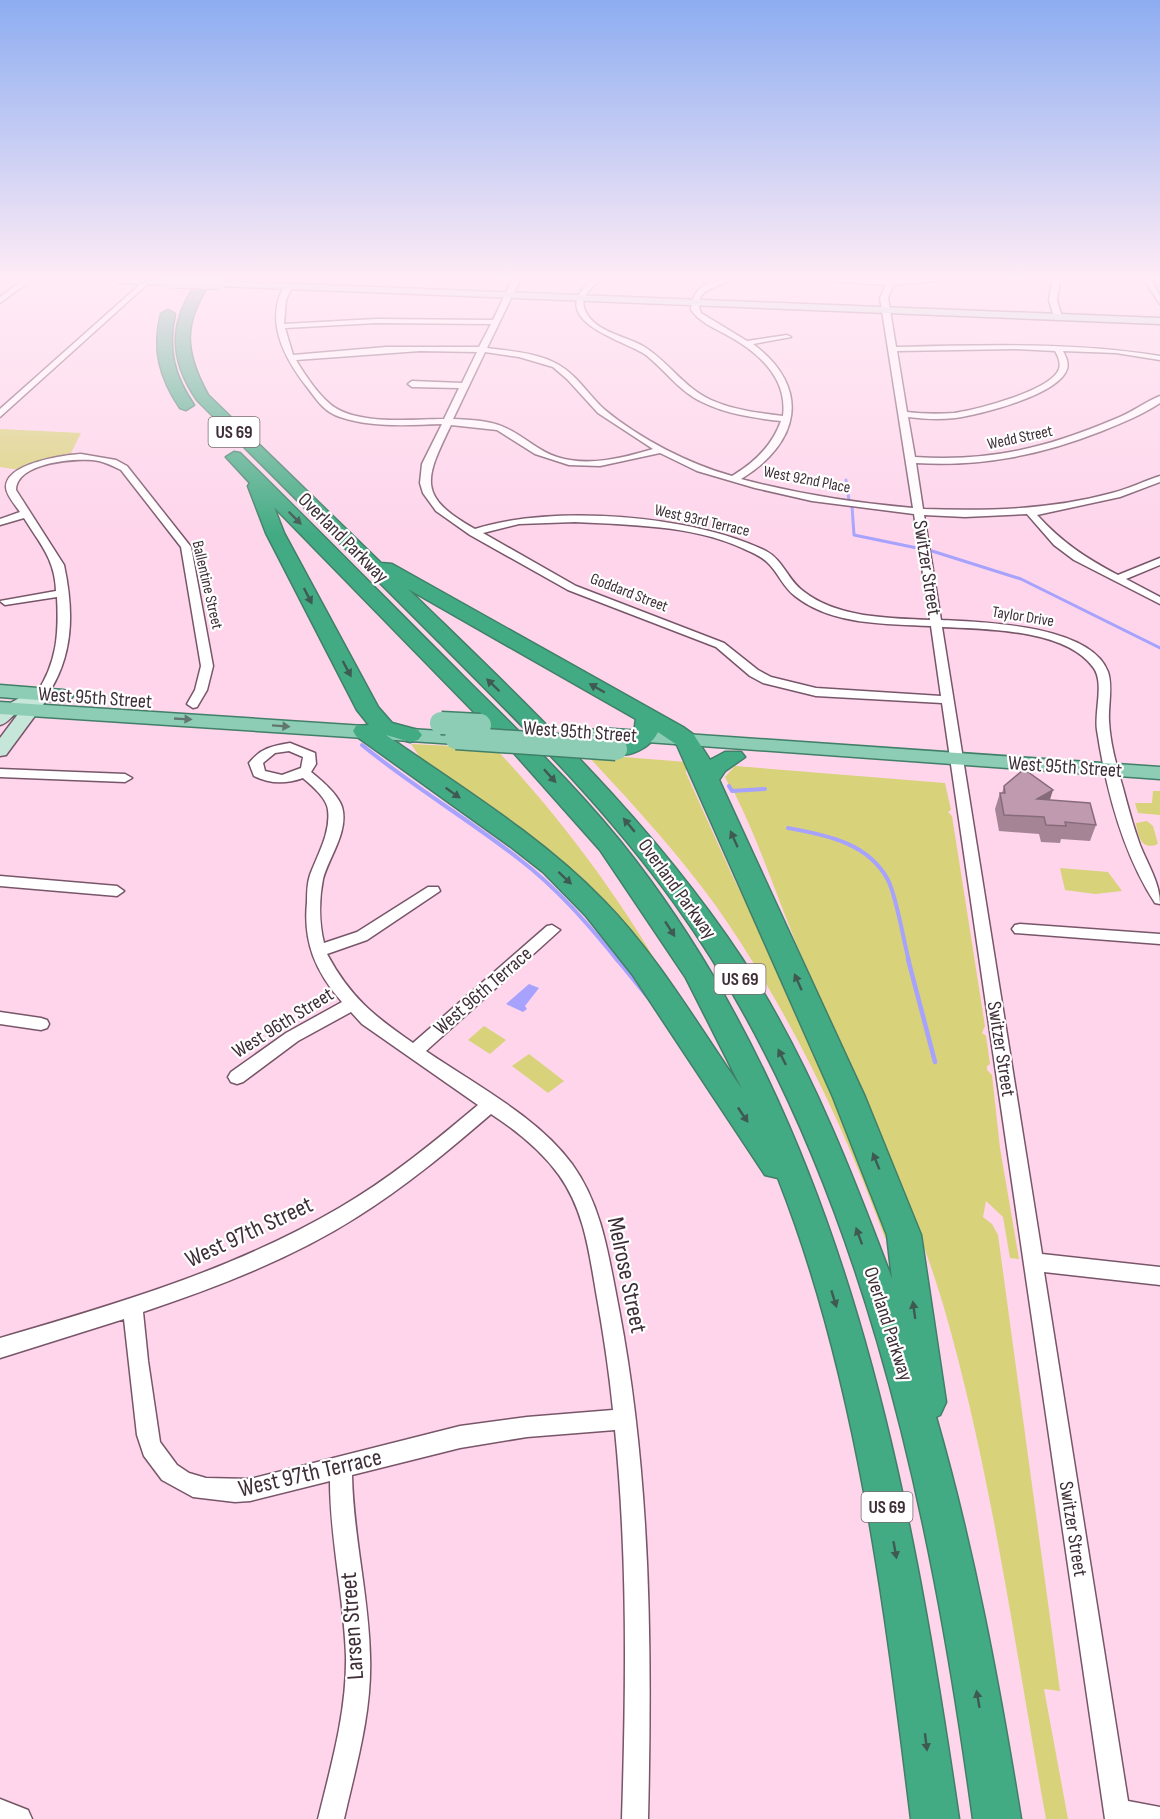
<svg xmlns="http://www.w3.org/2000/svg" width="1160" height="1819" viewBox="0 0 1160 1819" font-family="'Sofia Sans Condensed',sans-serif">
<style>
.green{fill:#d8d27a}
.water{fill:#a6a2fe}
.lines{fill:none;stroke-linecap:round;stroke-linejoin:round}
.stream-far2{stroke:#a6a2fe;stroke-width:3}
.stream-far1{stroke:#a6a2fe;stroke-width:4}
.stream{stroke:#a6a2fe;stroke-width:4.5}
.street-casing{stroke:#785669;stroke-width:3}
.secondary-casing{stroke:#785669;stroke-width:3}
.primary-casing{stroke:#417f68;stroke-width:3}
.highway-casing{stroke:#417f68;stroke-width:3}
.street{fill:#fff;fill-rule:evenodd}
.secondary{fill:#c6e6da;fill-rule:evenodd}
.primary{fill:#8ecdb5;fill-rule:evenodd}
.highway{fill:#42ab83;fill-rule:evenodd}
.secondary-bridge-casing{stroke:#785669;stroke-width:13;stroke-linecap:butt}
.primary-bridge-casing{stroke:#417f68;stroke-width:25;stroke-linecap:butt}
.secondary-bridge{stroke:#c6e6da;stroke-width:11}
.primary-bridge{stroke:#8ecdb5;stroke-width:22}
.wall{fill:#a58496}
.shaded-wall{fill:#866c7a}
.building{fill:#c09aae;stroke:#866c7a;stroke-width:1.5}
.oneway{fill:#3f5a52}
.oneway2{fill:#627670}
.labels{text-anchor:middle;dominant-baseline:central;stroke-width:4.5;stroke-linejoin:round;paint-order:stroke}
.far-street-label{font-size:16px;fill:#3e2e37;stroke:#fff}
.shield{fill:#fff;stroke:#786d73;stroke-width:1.5}
.shield-label{font-size:18px;font-weight:bold;fill:#3e2e37}
.street-label{font-size:20px;fill:#3e2e37;stroke:#fff}
.near-street-label{font-size:24px;fill:#3e2e37;stroke:#fff}
</style>
<rect width="100%" height="100%" fill="#fed5eb"/>
<g class="green">
<path d="M0,429L81,433L70,455L40,461L20,470L0,467Z"/>
<path d="M411,744L495,748C566,824 623,902 674,992L640,952L423,762Z"/>
<path d="M586,754L686,762V773L732,875L786,984L893,1238H885C842,1121 788,1009 716,906C677,852 631,802 586,754Z"/>
<path d="M735,766L945,783L951,810L948,812L952,816L985,1026L982,1033L986,1036L990,1064L987,1066V1070L992,1075L1000,1148L1019,1259L1010,1258L1003,1217L986,1201L983,1217L992,1224L998,1235L1060,1691L1044,1689L1068,1819H1046C1017,1659 995,1497 953,1340C919,1210 859,1089 806,967C781,909 762,848 734,792L767,789H731L725,777Z"/>
<path d="M1153,791H1160V815L1138,813L1135,803H1152Z"/>
<path d="M1147,821L1153,826L1158,844C1142,851 1138,837 1136,823Z"/>
<path d="M1060,868L1108,872L1122,891L1095,894L1065,890Z"/>
<path d="M484,1026L506,1040L490,1054L468,1040Z"/>
<path d="M529,1054L564,1081L548,1093L512,1066Z"/>
</g>
<path class="water" d="M529,984L539,988L525,1006L527,1009L523,1012L506,1004Z"/>
<g class="lines">
<g class="stream-far2">
<path d="M846,480L849,500"/>
<path d="M852,506L854,535L917,548"/>
<path d="M932,551L1021,579L1160,648"/>
</g>
<g class="stream-far1">
<path d="M362,745C412,786 468,819 519,859C557,888 588,924 618,961"/>
<path d="M729,786L732,791L765,789"/>
<path d="M788,828C825,835 868,842 888,880C897,898 903,939 909,961"/>
</g>
<g class="stream">
<path d="M617,959L648,997"/>
<path d="M908,959L935,1062"/>
</g>
<g class="street-casing">
<g id="street">
<path d="M23,280H31L0,303V297Z"/>
<path d="M145,280H152L0,417V409Z"/>
<path d="M512,280H520L487,348C510,351 539,353 559,365C578,376 589,396 605,410C640,439 689,464 732,476C754,463 772,446 781,421C754,418 726,414 702,402C679,391 665,370 646,355C628,342 556,324 582,290C587,283 592,280 600,280C592,288 579,296 585,310C593,331 625,336 643,346C668,361 684,388 711,400C734,410 758,413 783,416C788,377 757,351 725,334C712,327 700,322 691,310C693,285 710,280 732,280C719,287 691,289 701,313L747,341L787,335L791,337L753,344C812,388 800,443 741,479C798,494 855,503 913,508L880,298L886,285L814,280H944L893,285L888,298L896,347C984,345 1073,342 1160,356V360L1116,353L1063,351C1066,357 1069,363 1067,369C1059,395 979,415 955,418C939,420 924,419 908,417L915,457C989,462 1047,448 1115,419C1131,413 1145,402 1160,396V403C1142,415 1122,423 1102,431C1041,455 982,467 916,463L923,509C987,511 1050,510 1112,493C1128,489 1144,481 1160,476V482L1120,497L1037,515C1063,543 1084,557 1118,575L1160,558V565L1126,579L1160,597V604L1074,560L1054,545L1027,514L965,517L924,515L941,620C983,622 1091,625 1108,672C1113,687 1108,705 1109,721C1110,744 1117,767 1123,788C1128,807 1133,826 1140,845C1148,865 1160,883 1160,904L1155,903C1122,852 1106,789 1097,730C1094,712 1105,682 1093,667C1065,629 985,629 942,627L1042,1254L1160,1267V1285L1044,1272L1128,1801L1160,1807V1819H1105L942,703L816,696L763,683L750,676L716,647L568,590L470,535L436,511L423,493L420,483L422,464L442,424C409,425 372,428 340,417C324,412 317,400 307,387C284,358 264,320 285,285L292,287L286,300L284,324L376,319L493,320ZM376,323L491,324L479,347H386L293,355L285,328ZM1016,349L1055,351C1058,356 1061,363 1059,369C1051,391 975,410 954,413C938,414 923,414 907,412L897,351ZM420,351L477,352L462,383L412,381L408,384L412,387L459,388L444,419C413,419 356,426 330,404C317,393 305,375 296,360ZM485,352L519,357L553,367L567,379L598,413L653,449C623,458 588,467 557,457C538,451 525,437 508,429C491,420 471,420 453,419ZM451,425L497,430L535,454L569,465L600,466L660,453L697,471L755,488L812,501L914,514L930,620C888,618 837,618 803,591C788,580 783,560 766,551C694,515 552,504 475,529C416,496 425,479 451,425ZM575,522C629,525 692,525 742,548C751,552 762,556 769,564C779,574 783,587 795,596C831,625 886,624 931,626L941,696L816,688L771,677L758,670L724,643L576,586L483,533L519,524Z"/>
<path d="M1052,280H1060L1057,300L1062,317L1058,319L1054,317L1049,300Z"/>
<path d="M1144,280H1151L1160,296V304Z"/>
<path d="M81,454L116,460L127,466L191,547L213,666L207,690L197,707L193,708L187,704L195,690L201,666L181,547L121,470C113,466 107,463 99,461C79,457 16,462 16,490L64,565C74,612 74,656 46,697L42,698L36,694C57,663 59,634 57,597L5,605L0,601L56,591C55,559 40,544 24,518L0,525V519L20,512C16,506 6,495 6,487C6,463 64,455 81,454Z"/>
<path d="M290,743L315,753L316,764L311,772C321,780 338,794 342,807C349,831 329,857 323,879C319,899 319,923 324,943L357,932L428,887H438L440,891L367,940L327,954C350,997 374,1016 413,1043L547,926L552,925L560,930L426,1051C474,1084 538,1117 572,1164C603,1207 609,1259 619,1309C651,1477 652,1648 648,1819H622C626,1689 628,1560 615,1430L527,1437L460,1448L352,1475C353,1536 369,1596 370,1657C372,1712 356,1766 344,1819H318C331,1766 347,1711 346,1656C344,1597 330,1539 330,1481L250,1501L235,1502L193,1497L162,1480L144,1456L137,1435L124,1319L0,1358V1338C117,1304 233,1270 339,1208C389,1179 434,1142 478,1105L362,1024L351,1012L298,1041L243,1082L237,1084L231,1082L228,1077L231,1072L286,1033L342,1002C316,972 303,943 307,902C307,893 307,884 310,875C318,854 331,832 328,810C327,798 311,785 303,778C286,784 270,784 254,776L249,763C261,748 272,746 290,743ZM289,751L303,757L301,768L282,775L265,771L263,763L275,753ZM491,1114C517,1131 541,1150 559,1175C584,1210 589,1251 596,1292C603,1331 609,1370 613,1410L527,1417L460,1426L250,1479L206,1478L189,1473L177,1465L160,1442L148,1361L143,1312C217,1287 291,1259 357,1217C405,1187 448,1151 491,1114Z"/>
<path d="M0,769L125,774L132,778L125,782L0,777Z"/>
<path d="M0,876L117,886L124,891L117,896L0,886Z"/>
<path d="M1020,924L1160,934V944L1015,933L1012,929L1015,925Z"/>
<path d="M0,1012L41,1018L47,1020L49,1024L47,1028L41,1030L0,1024Z"/>
<path d="M0,1799L28,1810L32,1819H0Z"/>
</g>
</g>
<g class="secondary-casing">
<g id="secondary">
<path d="M114,280H175L176,282L171,285L119,283Z"/>
<path d="M220,281L1160,318V324L216,286V282Z"/>
<path d="M42,689L51,694L6,755L0,756V738L21,710C12,714 9,723 0,725V709L21,697H31L36,690Z"/>
</g>
</g>
<g class="primary-casing">
<g id="primary">
<path d="M0,685L63,690L70,692L73,696L70,700L63,702L0,697Z"/>
<path d="M0,702L456,732L463,734L466,738L463,742L456,744L0,714Z"/>
<path d="M599,728L1160,767V779L592,738L589,734L592,730Z"/>
</g>
</g>
<g class="highway-casing">
<g id="highway">
<path d="M199,280H212C183,322 183,350 208,395L381,563L392,564L683,727L694,735L710,760L725,752H741L745,757L725,771L719,780L865,1097L921,1235L946,1402L940,1415L936,1417C974,1549 999,1683 1021,1819H973C931,1510 860,1162 675,904C606,808 523,726 440,643C359,562 278,481 197,400C168,357 169,321 199,280ZM408,589L636,719L634,733L613,744L609,749L613,754C630,758 650,748 658,732L677,745L833,1097L887,1235L892,1279C854,1178 814,1075 757,982C663,831 534,712 408,589Z"/>
<path d="M168,310L175,314C167,349 174,376 194,405L186,410L180,408C160,378 152,350 161,314Z"/>
<path d="M234,452L240,453C314,526 387,600 461,674C521,734 583,792 635,860C846,1136 910,1484 959,1819H911C885,1607 857,1378 778,1178L765,1175L632,974L586,916L543,872L511,847L356,736L353,731L356,726L369,725L357,710L266,533L248,486L250,483L226,457ZM274,507L513,752L600,850L686,978L742,1089C698,1026 658,956 604,901C540,835 460,787 386,735L410,742L418,740L422,735L418,730L392,723L378,707L284,533Z"/>
</g>
</g>
<use href="#street" class="street"/>
<use href="#secondary" class="secondary"/>
<use href="#primary" class="primary"/>
<use href="#highway" class="highway"/>
<g class="secondary-bridge-casing">
<path id="secondary-bridge" d="M171,282L220,284"/>
</g>
<g class="primary-bridge-casing">
<g id="primary-bridge">
<path d="M441,723L480,725"/>
<path d="M456,738L616,749"/>
</g>
</g>
<use href="#secondary-bridge" class="secondary-bridge"/>
<use href="#primary-bridge" class="primary-bridge"/>
</g>
<path class="wall" d="M1004,786L1050,800L1096,825L1090,841L1061,839L1060,843L1041,842L1039,834L999,831L995,809L1000,793H1002Z"/>
<path class="shaded-wall" d="M1053,790L1048,806L1037,799Z"/>
<path class="building" d="M1022,771L1028,772L1053,790L1037,799L1090,803L1096,825L1065,822L1066,826L1046,825L1044,817L1004,815L1000,793H1005L1004,786Z"/>
<defs><path id="oneway-solid" d="M-6-.8H1V-3.2L6.5 0L1 3.2V.8H-6Z" transform="scale(1.5)"/></defs>
<g class="oneway">
<use href="#oneway-solid" transform="translate(295 518) rotate(45)"/>
<use href="#oneway-solid" transform="translate(308 596) rotate(63)"/>
<use href="#oneway-solid" transform="translate(347 669) rotate(62)"/>
<use href="#oneway-solid" transform="translate(493 685) rotate(-136)"/>
<use href="#oneway-solid" transform="translate(597 688) rotate(-150)"/>
<use href="#oneway-solid" transform="translate(550 776) rotate(48)"/>
<use href="#oneway-solid" transform="translate(453 793) rotate(35)"/>
<use href="#oneway-solid" transform="translate(629 825) rotate(-130)"/>
<use href="#oneway-solid" transform="translate(734 839) rotate(-114)"/>
<use href="#oneway-solid" transform="translate(565 878) rotate(43)"/>
<use href="#oneway-solid" transform="translate(670 929) rotate(57)"/>
<use href="#oneway-solid" transform="translate(798 982) rotate(-114)"/>
<use href="#oneway-solid" transform="translate(782 1057) rotate(-116)"/>
<use href="#oneway-solid" transform="translate(743 1115) rotate(56)"/>
<use href="#oneway-solid" transform="translate(876 1161) rotate(-112)"/>
<use href="#oneway-solid" transform="translate(859 1236) rotate(-110)"/>
<use href="#oneway-solid" transform="translate(834 1299) rotate(73)"/>
<use href="#oneway-solid" transform="translate(914 1310) rotate(-98)"/>
<use href="#oneway-solid" transform="translate(895 1550) rotate(80)"/>
<use href="#oneway-solid" transform="translate(978 1699) rotate(-100)"/>
<use href="#oneway-solid" transform="translate(926 1742) rotate(83)"/>
</g>
<g class="oneway2">
<use href="#oneway-solid" transform="translate(183 719) rotate(3)"/>
<use href="#oneway-solid" transform="translate(281 726) rotate(4)"/>
</g>
<linearGradient id="sky" x2="0" y2="1"><stop stop-color="#8dadf1"/><stop offset="0.52" stop-color="#ffecf6"/><stop offset="1" stop-color="#ffecf6" stop-opacity="0"/></linearGradient>
<rect width="1160" height="535" fill="url(#sky)"/>
<g class="labels">
<g class="far-street-label">
<text transform="translate(1020 438) rotate(-12)">Wedd Street</text>
<text transform="translate(807 480) rotate(11)">West 92nd Place</text>
<text transform="translate(702 521) rotate(13)">West 93rd Terrace</text>
<text transform="translate(207 585) rotate(77)">Ballentine Street</text>
<text transform="translate(629 593) rotate(21)">Goddard Street</text>
<text transform="translate(1023 617) rotate(9)">Taylor Drive</text>
</g>
<g class="shield">
<rect x="208.5" y="417" width="51" height="30" rx="4.5"/>
<rect x="714.5" y="964" width="51" height="30" rx="4.5"/>
<rect x="861.5" y="1492" width="51" height="30" rx="4.5"/>
</g>
<g class="shield-label">
<text x="234" y="432">US 69</text>
<text x="740" y="979">US 69</text>
<text x="887" y="1507">US 69</text>
</g>
<g class="street-label">
<text transform="translate(343 538) rotate(45)">Overland Parkway</text>
<text transform="translate(927 568) rotate(81)">Switzer Street</text>
<text transform="translate(95 698) rotate(4)">West 95th Street</text>
<text transform="translate(580 732) rotate(4)">West 95th Street</text>
<text transform="translate(1065 767) rotate(4)">West 95th Street</text>
<text transform="translate(677 889) rotate(54)">Overland Parkway</text>
<text transform="translate(483 991) rotate(-41)">West 96th Terrace</text>
<text transform="translate(283 1023) rotate(-32)">West 96th Street</text>
<text transform="translate(1001 1049) rotate(81)">Switzer Street</text>
<text transform="translate(888 1324) rotate(72)">Overland Parkway</text>
<text transform="translate(1073 1529) rotate(81)">Switzer Street</text>
</g>
<g class="near-street-label">
<text transform="translate(249 1232) rotate(-25)">West 97th Street</text>
<text transform="translate(627 1275) rotate(78)">Melrose Street</text>
<text transform="translate(310 1473) rotate(-13)">West 97th Terrace</text>
<text transform="translate(352 1626) rotate(-94)">Larsen Street</text>
</g>
</g>
</svg>
